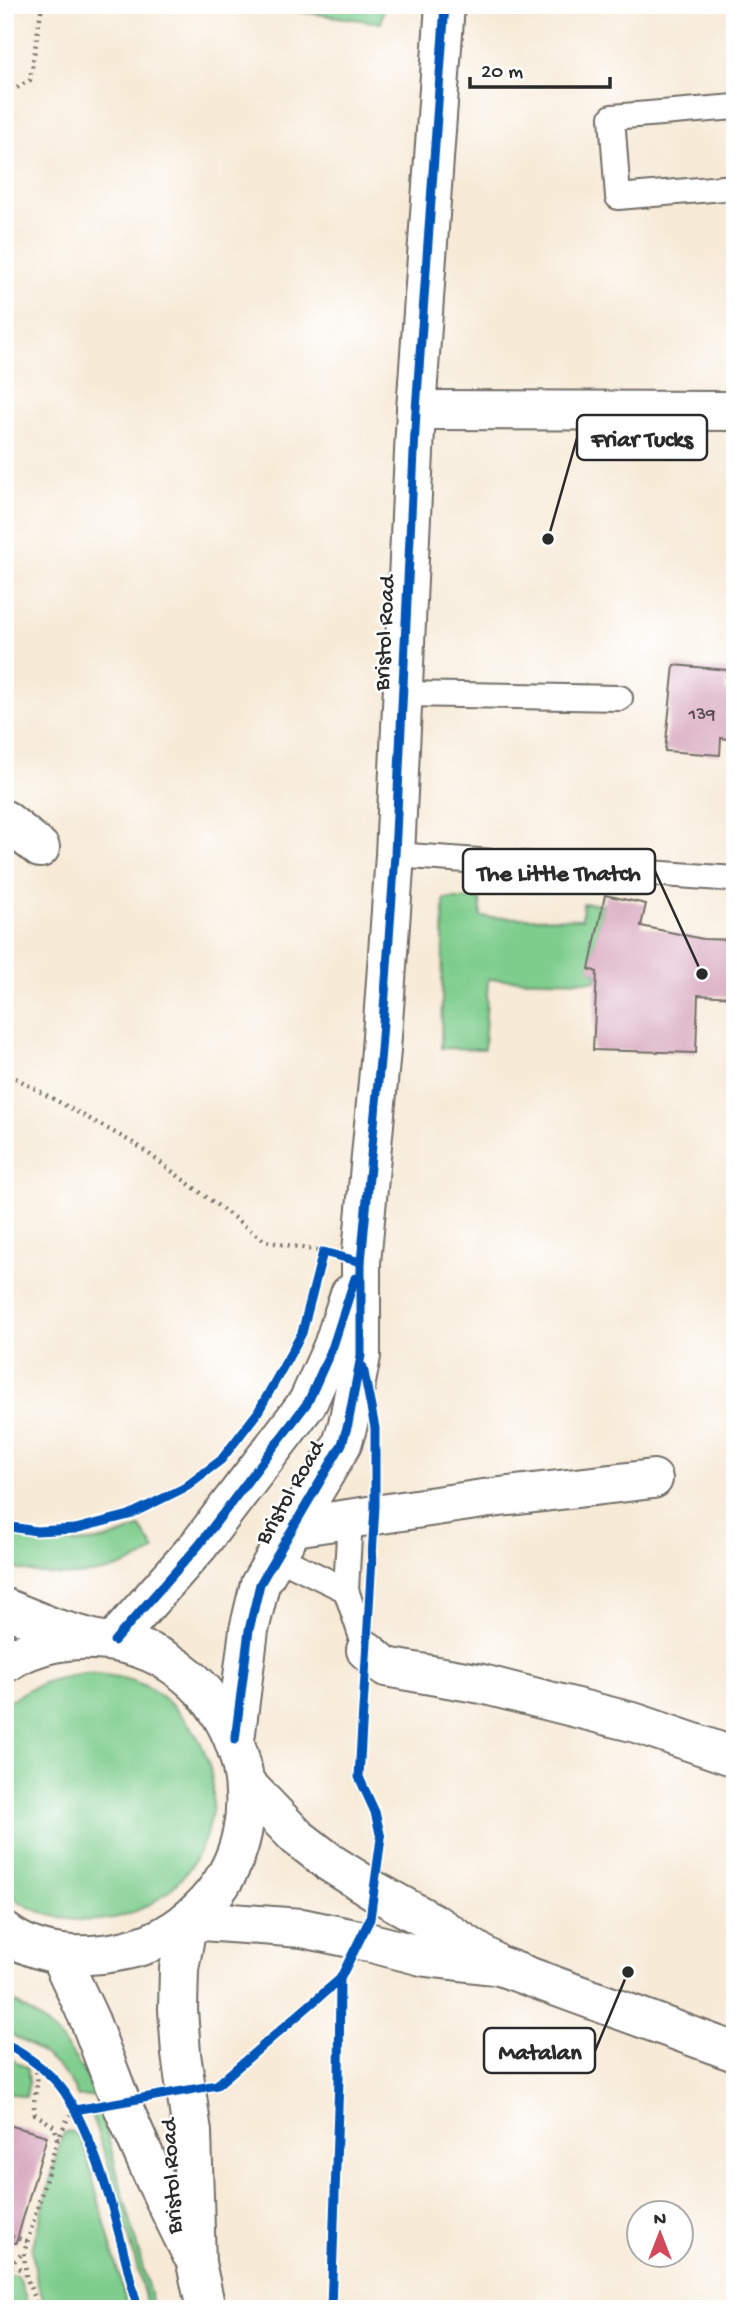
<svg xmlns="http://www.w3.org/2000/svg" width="740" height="2314" viewBox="0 0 740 2314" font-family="'Gochi Hand',sans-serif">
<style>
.green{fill:#7ecd8d;stroke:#547c5c;stroke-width:2}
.building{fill:#d6a4bb}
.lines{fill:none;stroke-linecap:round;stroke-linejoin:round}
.service-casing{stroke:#726e67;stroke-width:28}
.minor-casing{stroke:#726e67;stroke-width:42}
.tertiary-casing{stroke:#726e67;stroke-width:42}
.secondary-casing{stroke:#726e67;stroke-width:42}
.path{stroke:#726e67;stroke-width:4.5;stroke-dasharray:2 5;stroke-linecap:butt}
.service{stroke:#fff;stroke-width:24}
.minor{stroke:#fff;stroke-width:38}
.tertiary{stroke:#fff;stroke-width:38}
.secondary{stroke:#fff;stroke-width:38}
.cycleway-casing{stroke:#fff;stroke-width:13}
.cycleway{stroke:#0057b8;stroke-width:9}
.labels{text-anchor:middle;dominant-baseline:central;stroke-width:5;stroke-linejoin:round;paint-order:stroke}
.number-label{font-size:19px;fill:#56494f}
.street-label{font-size:23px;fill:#2b2b2b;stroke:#fff}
.leader{fill:none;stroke:#2b2b2b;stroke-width:2.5}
.callout-dot{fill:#2b2b2b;stroke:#fff;stroke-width:2.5}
.callout{fill:#fff;stroke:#2b2b2b;stroke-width:2.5}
.callout-label{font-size:24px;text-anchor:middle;font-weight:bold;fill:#2b2b2b}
</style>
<rect width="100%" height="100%" fill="#fff"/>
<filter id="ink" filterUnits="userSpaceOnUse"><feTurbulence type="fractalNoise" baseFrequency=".0143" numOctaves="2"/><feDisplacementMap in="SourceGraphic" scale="14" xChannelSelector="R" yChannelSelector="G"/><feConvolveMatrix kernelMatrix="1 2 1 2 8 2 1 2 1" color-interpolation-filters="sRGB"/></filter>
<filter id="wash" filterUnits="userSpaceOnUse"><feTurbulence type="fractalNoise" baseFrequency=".00686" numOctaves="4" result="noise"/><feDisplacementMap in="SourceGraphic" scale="28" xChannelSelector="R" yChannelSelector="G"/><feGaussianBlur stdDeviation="1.57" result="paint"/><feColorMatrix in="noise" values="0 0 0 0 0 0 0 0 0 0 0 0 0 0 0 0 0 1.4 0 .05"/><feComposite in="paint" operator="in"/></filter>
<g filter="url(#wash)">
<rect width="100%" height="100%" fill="#f7ead7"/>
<g class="green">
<path d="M249,5H384L381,23Z"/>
<path d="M444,899H480L481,917L582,919L583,903L603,904L590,969L597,972L596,981L488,979L484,1049L441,1048Z"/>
<path d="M140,1527L155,1550C111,1580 56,1581 5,1566V1535C54,1544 93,1550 140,1527Z"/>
<path d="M84,1673C103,1674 122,1676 141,1684C155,1690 168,1701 179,1713C258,1795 189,1929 78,1920C52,1918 23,1908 5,1890V1704C32,1685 51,1678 84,1673Z"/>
<path d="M5,1998C47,2016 79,2055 95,2096L78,2097C65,2065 35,2047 5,2031Z"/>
<path d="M5,2055L27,2068L29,2081L26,2097L5,2091Z"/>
<path d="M101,2112L154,2309H148L115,2184L92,2117Z"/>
<path d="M69,2131C81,2134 82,2144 86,2154L128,2309H47L37,2282L32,2249L61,2139L64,2133Z"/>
<path d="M10,2275L16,2276L20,2281L29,2309H5V2279Z"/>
</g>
<g id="blocks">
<g class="building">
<path d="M674,665L727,670L725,691L735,692V740L721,738L720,755L665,751Z"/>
<path d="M605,895L646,904L641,926L703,939L735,940V997L698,995L696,1053L593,1050L597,972L589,969Z"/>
<path d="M5,2124L47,2136L16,2243L5,2242Z"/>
</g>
</g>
</g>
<g filter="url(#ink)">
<use href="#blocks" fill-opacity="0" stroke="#726e67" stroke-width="2"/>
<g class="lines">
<g class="service-casing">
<g id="service">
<path d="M735,107L612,117L618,197L735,187"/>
<path d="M403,694L620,698"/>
<path d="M395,855L735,879"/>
<path d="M350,1518L346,1590L366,1650"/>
<path d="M276,1556L346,1590"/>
</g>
</g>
<g class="minor-casing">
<g id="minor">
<path d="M416,410L735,411"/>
<path d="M5,820L40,848"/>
<path d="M294,1527L483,1499L653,1479"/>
<path d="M366,1650L386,1667L482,1684L636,1723L735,1757"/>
<path d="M246,1784L297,1837L332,1864L375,1891L435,1924L492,1961"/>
<path d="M188,1920L302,1928L360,1940L426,1957L500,1966L735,2052"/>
</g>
</g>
<g class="tertiary-casing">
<path id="tertiary" d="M5,1608L54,1628L93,1639"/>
</g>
<g class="secondary-casing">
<g id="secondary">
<path d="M114,1641L199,1545L308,1402L333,1346L350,1294"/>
<path d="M5,1663C35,1643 72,1637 106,1641C235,1655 293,1820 199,1910C179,1930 154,1944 126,1950C86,1959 39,1958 5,1932"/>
<path d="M235,1740L249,1630L260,1584L342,1444L348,1424L361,1356V1262L381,1050L395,855L416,410L445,5"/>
<path d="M188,1920L179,1969L178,2009L181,2054L192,2132L196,2263L206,2309"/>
<path d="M59,1954L90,2021L120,2100L155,2180L191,2253"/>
</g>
</g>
<g class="path">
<path d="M5,95L30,80L42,5"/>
<path d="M5,1081L10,1075L137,1145L265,1241L319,1251"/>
<path d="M30,2059C46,2080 30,2093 35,2114L55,2127L57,2139"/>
<path d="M5,2235L27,2241"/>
<path d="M9,2266L23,2253"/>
<path d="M5,2268L14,2266L23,2271"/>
<path d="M38,2309L26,2276L24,2253L57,2141L67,2120L75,2110"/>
</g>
<use href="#service" class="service"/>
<use href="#minor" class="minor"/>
<use href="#tertiary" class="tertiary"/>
<use href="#secondary" class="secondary"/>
<g class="cycleway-casing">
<g id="cycleway">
<path d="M5,1526L36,1531L75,1529L129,1515L184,1488L221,1460L258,1412L302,1333L323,1252L361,1262"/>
<path d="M114,1641L199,1545L308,1402L333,1346L355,1278"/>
<path d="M235,1740L249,1630L260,1584L342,1444L348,1424L361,1356V1262L381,1050L395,855L416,410L445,5"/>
<path d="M5,2044C26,2055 45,2068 60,2086C71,2099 77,2114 84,2129C110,2186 122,2248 138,2309"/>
<path d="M75,2110L217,2085L340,1979"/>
<path d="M331,2309L339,2079L340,1979L370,1919L381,1838L375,1812L359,1777L375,1506V1428L363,1367"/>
</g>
</g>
<use href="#cycleway" class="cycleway"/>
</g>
</g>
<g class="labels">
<g class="number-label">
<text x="702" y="715">139</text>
</g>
<g class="street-label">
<text transform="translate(386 633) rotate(-87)">Bristol Road</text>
<text transform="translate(291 1493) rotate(-60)">Bristol Road</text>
<text transform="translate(173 2176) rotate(-93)">Bristol Road</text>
</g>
</g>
<path class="leader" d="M548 539L577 438M702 974L655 871M628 1972L595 2051"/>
<g class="callout-dot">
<circle cx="548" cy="539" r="7"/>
<circle cx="702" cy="974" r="7"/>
<circle cx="628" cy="1972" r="7"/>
</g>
<g class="callout">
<rect x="577" y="415" width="130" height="45" rx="7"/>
<rect x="463" y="849" width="192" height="45" rx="7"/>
<rect x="484" y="2028" width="111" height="45" rx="7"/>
</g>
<g class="callout-label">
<text x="642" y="446">Friar Tucks</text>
<text x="559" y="880">The Little Thatch</text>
<text x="540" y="2059">Matalan</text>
</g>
<rect width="740" height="2314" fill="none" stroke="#fff" stroke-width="28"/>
<g transform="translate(660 2234)"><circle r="33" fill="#ffffff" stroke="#aaaaaa" stroke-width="2"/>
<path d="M0-5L12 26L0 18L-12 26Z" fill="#d1495b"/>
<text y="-10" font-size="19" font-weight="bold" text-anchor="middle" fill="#2b2b2b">N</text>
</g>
<path d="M470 77v10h140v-10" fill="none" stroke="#2b2b2b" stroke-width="3.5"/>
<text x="481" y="77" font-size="21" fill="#2b2b2b" stroke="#ffffff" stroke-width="5" paint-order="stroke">20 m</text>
</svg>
